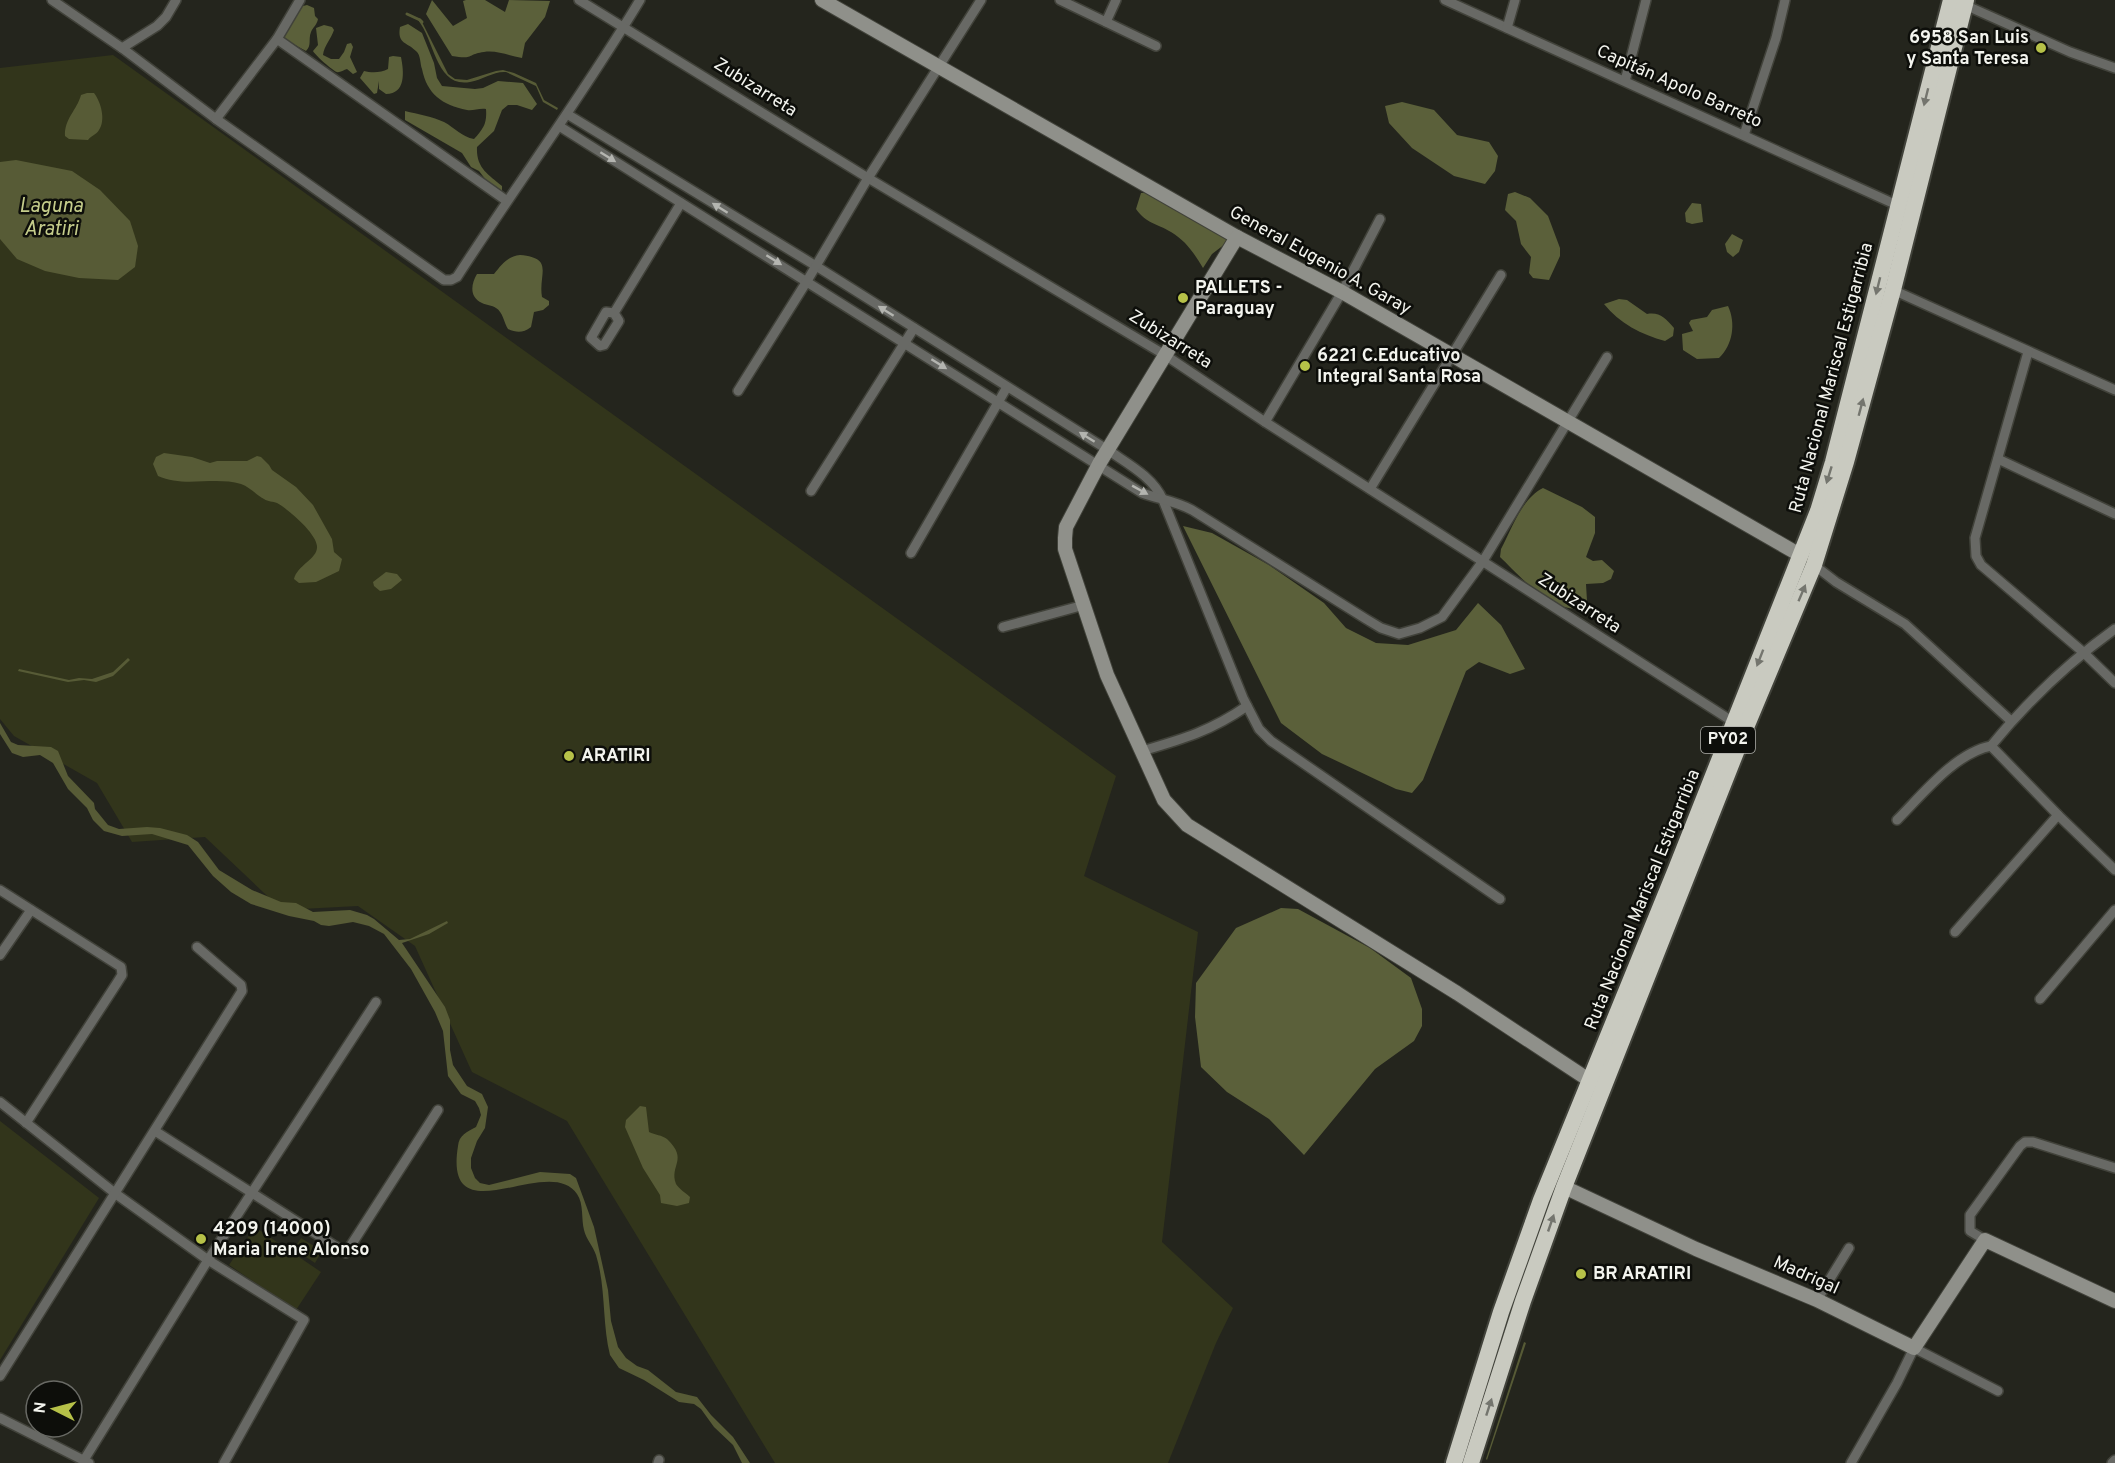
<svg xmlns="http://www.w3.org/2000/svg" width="2115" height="1463" viewBox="0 0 2115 1463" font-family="Overpass,sans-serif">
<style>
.green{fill:#32351b}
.forest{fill:#5b603a}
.water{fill:#575b36}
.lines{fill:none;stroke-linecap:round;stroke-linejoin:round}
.stream{stroke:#575b36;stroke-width:3}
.street-casing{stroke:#41423a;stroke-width:12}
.secondary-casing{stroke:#41423a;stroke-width:16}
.highway-casing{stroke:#41423a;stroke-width:20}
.street{stroke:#686965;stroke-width:9}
.secondary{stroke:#8f908a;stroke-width:14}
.highway{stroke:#c9cac0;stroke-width:16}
.oneway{fill:#74756e}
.oneway2{fill:#b4b5b0}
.poi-dot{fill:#b6c148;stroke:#0d0e0a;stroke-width:2}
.labels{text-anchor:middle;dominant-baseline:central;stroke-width:5;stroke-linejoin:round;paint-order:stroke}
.shield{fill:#0d0e0a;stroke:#aeafaa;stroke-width:1.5}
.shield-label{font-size:16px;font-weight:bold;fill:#f3f4ee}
.poi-label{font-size:18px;font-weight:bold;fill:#f3f4ee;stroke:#0d0e0a;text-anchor:start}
.street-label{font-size:18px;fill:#f3f4ee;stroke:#0d0e0a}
.water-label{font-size:20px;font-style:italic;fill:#c5cd8b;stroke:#0d0e0a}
</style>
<rect width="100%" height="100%" fill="#24251d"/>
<g class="green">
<path d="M113,55L1116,776L1084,876L1198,932L1162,1242L1233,1308L1216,1343L1168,1463H775L567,1121L472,1072L415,946L358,906L282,910L205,837L132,842L97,783L14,736L0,719V68Z"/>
<path d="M0,1121L99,1198L0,1360Z"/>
<path d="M255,1227L321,1272L296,1310L229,1265Z"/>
<path d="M301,1238L322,1251L315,1263L294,1249Z"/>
</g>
<g class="forest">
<path d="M432,0L453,26L467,18L463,1L466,0H485L505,12L509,0L550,1L545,17L525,43L522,58C509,56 497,50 484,52C467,54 474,60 452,56L426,14Z"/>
<path d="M307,5L314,8L315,16L318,19C317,25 313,27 311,32C308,40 312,45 306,51L284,39V35C290,25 292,17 299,7Z"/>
<path d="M408,24L422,33L434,63L437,78L442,86L475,89L483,88L498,81L523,83L537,104L532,110L517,105H508L502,110L494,131L477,147C476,168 488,174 502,186V194L489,184L479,171L471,167L462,153L405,120V111C418,114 433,117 444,122C455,128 462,137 474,139C484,128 487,123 486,109C479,108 473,111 467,110C442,105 427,94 422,69C420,64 421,55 416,51C407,42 397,44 400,27Z"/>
<path d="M324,25L332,27L334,30C331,39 324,46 323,55L331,59H339L344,52L347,44L351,43L353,47L350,57L357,72L353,74L347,69C344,70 339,73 337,72C333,71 315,55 313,51L318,45L316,28Z"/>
<path d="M393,56L401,57C404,72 406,94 386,94L379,89V81L377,93L374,94L360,78L364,71C371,73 381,73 388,69L389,57Z"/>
<path d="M1402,102L1434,110L1457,135L1489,142L1498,156L1495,171L1485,184L1454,176L1412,148L1389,123L1385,106Z"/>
<path d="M1515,192L1530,198L1548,216L1560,248V256L1549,280L1533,278L1529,273L1531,257L1521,244L1516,221L1505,210L1508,194Z"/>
<path d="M1141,193H1149L1208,219L1220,218L1228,236L1225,244L1212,254L1203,268C1194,253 1186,241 1171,232C1156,223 1147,224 1136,209Z"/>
<path d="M1692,203L1701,204L1703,222L1692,224L1686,222L1685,213Z"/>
<path d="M1732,234L1743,240L1739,252L1733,257L1727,252L1725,244Z"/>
<path d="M520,255C555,258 538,274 542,297L549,301V305L543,310L534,312L531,327C523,333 517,333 508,329C504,323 503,312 496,308C492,305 486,305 482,303C469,297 471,284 477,274H494C502,264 508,256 520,255Z"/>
<path d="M1619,299L1627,300L1647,314C1660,312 1665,318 1674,328L1673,336L1665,341C1642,335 1619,323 1604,304Z"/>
<path d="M1728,306C1736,323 1733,345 1719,358L1697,359L1683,350L1682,334L1693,331L1689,323L1691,320L1707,317L1712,310Z"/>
<path d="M1543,488L1582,507L1595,517V533L1586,557L1593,561L1602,560L1614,571L1611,579L1603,583L1586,584L1587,601L1582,608C1552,614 1520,576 1500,557L1501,549C1512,529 1521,499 1543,488Z"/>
<path d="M1183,526L1212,533L1269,565L1324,603L1346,628L1376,643L1408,645L1456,630L1478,603L1501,625L1525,669L1510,674L1479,662L1466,671L1423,780L1412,793L1396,789L1322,754L1281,723Z"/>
<path d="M1281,908L1298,909L1370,948L1411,978L1422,1009V1026L1414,1041L1375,1069L1304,1155L1269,1119L1227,1092L1201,1067L1195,1017L1196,983L1236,928Z"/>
</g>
<g class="water">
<path d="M420,18L448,74L455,79L467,80L496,71L503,70L514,73L536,83L544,100L558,108L557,110L543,102L536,86L506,72C494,71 482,80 470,82C436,88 435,41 418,20Z"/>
<path d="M87,93H94C101,102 106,120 99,130C96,135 92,135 88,140L69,139L65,136C64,119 77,110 81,95Z"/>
<path d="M16,160L72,171L100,190L130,221L138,246L135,267L118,280L79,278L45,271L17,259L0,239V162Z"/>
<path d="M164,453L192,457L210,463L217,461H247L257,456L261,457L269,465L272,470L296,487L313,505L332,539L334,552L342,559L339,571L316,582L299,583L294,579C297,565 318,559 317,546C316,533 288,509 277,503C273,501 268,502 264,499C256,495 250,487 241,484C214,476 184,488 158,476L153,464L156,457Z"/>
<path d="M386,572L397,574L402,580L391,589L380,591L374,586L373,582Z"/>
<path d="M128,658L130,660L113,676L96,682L84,680L68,682L18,671L19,669L69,680L79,678L92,679L113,672Z"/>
<path d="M0,723L11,742L18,745L51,747L58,751L68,776L94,803L95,809L108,825L119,829L147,827L160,828L187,835L198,842L219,870L252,890L281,902L296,903L313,912L350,910L367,915L374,919L399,940L410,939L447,921L448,923L429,934L402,943L445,1007L450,1020V1050L453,1065L467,1086L482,1094L488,1107L485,1128L477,1141L471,1158V1168L475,1178L480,1183L489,1185L540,1172L570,1174L576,1178L594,1227L608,1290L611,1321L618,1347L626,1358L637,1366L648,1370L676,1392L697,1397L711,1415L733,1437L750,1463H742L733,1445L714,1427L701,1409L694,1404L679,1402L644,1380L619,1368L610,1355C602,1323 606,1287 596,1255C593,1246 586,1239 584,1230C581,1219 584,1204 577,1194C549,1152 443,1239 458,1146C459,1135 467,1132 476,1127L481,1115L479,1108L475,1101L461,1094L448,1076L443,1031L435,1012L411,969L384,934L369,926L353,922L329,926L321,925L314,921L289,916L251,904L231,892L213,876L188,845L152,834L122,836L104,831L93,820L87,808L68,789L53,763L40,755L23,757L12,753L0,734Z"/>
<path d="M640,1106L646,1107L649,1132C655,1135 662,1135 667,1139C689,1160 669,1165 676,1184C679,1189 686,1193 690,1197L689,1203L677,1206L661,1203L660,1195L643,1168L625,1127L626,1120Z"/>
<path d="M1524,1342L1526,1343L1487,1460L1486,1459Z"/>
</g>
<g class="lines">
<path class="stream" d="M407,14L420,20L422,22"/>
<g class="street-casing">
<g id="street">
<path d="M52,0L122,48L216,119L444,280H451L457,277C517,184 583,95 640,0"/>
<path d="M579,0L868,178L1165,355L1265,422L1735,723"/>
<path d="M1060,0L1156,46"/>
<path d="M1445,0L1899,206"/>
<path d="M1965,5L2070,52L2115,68"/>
<path d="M1106,22L1116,0"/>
<path d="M1507,28L1515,0"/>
<path d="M277,39L507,201"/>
<path d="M122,48L157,26L166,17L176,0"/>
<path d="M1625,81L1646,0"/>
<path d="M567,114L816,266L1108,450C1128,464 1153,477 1163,500L1243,698L1259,729L1271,741L1500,899"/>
<path d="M216,119L277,39L300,0"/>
<path d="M559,126L1142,493C1159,499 1175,501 1192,510L1366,619L1381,628L1399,634L1420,628L1442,617L1483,561L1607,357"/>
<path d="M1744,135L1776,38L1785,0"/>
<path d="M1893,290L2115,390"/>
<path d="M606,312L614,313L619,321L604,345L600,346L591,338Z"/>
<path d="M614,313L681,203"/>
<path d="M2028,352L1975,538L1976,556L1981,565L2083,652L2115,683"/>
<path d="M738,391L807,281L868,178L981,0"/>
<path d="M1265,422L1342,292L1380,219"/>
<path d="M1998,459L2115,514"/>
<path d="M1370,489L1501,275"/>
<path d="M811,491L914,328"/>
<path d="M911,553L1007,387"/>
<path d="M1814,565L1836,582L1905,624L2011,721"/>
<path d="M1003,627L1084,605"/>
<path d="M1991,746L2058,815L2115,870"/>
<path d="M1991,746C2027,702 2069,662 2115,629"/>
<path d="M1142,751C1183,739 1211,731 1247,706"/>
<path d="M1897,820C1922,795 1955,753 1991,746"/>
<path d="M0,890L121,967L122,975L117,983L26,1123"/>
<path d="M1955,932L2058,815"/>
<path d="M0,955L31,910"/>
<path d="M2040,999L2115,910"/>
<path d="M0,1102L116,1194L208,1260L304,1320L224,1463"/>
<path d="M155,1131L346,1253L438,1110"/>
<path d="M1985,1240L1970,1231V1215L2020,1146L2025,1142H2033L2115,1168"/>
<path d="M1817,1300L1849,1248"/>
<path d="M0,1376L242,991L241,985L197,947"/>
<path d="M0,1418L89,1463"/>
<path d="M84,1460L208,1260L376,1002"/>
<path d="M658,1463L659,1460"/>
<path d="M1851,1463L1897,1383L1914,1348L1998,1391"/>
<path d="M2112,1463L2115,1460"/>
</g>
</g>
<g class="secondary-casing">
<g id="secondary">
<path d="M822,0L1237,237L1342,292L1800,555"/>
<path d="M1237,237L1099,464L1066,527L1065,538V549L1107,675L1164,800L1187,825L1457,993L1598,1086"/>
<path d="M1564,1187L1696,1249L1817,1300L1914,1348L1985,1240L2115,1301"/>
</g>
</g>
<g class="highway-casing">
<g id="highway">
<path d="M1454,1463L1501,1312L1541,1200L1676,869L1818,511L1833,462L1951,0"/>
<path d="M1471,1463L1523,1301L1564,1187L1744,732L1814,565L1846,462L1893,290L1966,0"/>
</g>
</g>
<use href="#street" class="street"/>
<use href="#secondary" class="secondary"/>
<use href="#highway" class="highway"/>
</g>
<defs><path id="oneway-solid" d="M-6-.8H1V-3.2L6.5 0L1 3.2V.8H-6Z" transform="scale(1.5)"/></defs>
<g class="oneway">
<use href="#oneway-solid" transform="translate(1926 97) rotate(104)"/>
<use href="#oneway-solid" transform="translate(1878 286) rotate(104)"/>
<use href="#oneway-solid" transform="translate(1861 407) rotate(-75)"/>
<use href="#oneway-solid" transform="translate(1829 475) rotate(107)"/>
<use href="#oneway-solid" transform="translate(1802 593) rotate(-67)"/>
<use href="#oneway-solid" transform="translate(1760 658) rotate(111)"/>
<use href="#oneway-solid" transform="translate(1551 1223) rotate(-71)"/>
<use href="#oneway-solid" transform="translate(1489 1407) rotate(-72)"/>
</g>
<g class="oneway2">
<use href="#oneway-solid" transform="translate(608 157) rotate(32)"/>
<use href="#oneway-solid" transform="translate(720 208) rotate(-148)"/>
<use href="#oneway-solid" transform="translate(774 260) rotate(32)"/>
<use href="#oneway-solid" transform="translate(886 311) rotate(-148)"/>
<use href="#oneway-solid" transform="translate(939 364) rotate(32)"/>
<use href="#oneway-solid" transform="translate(1087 437) rotate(-148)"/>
<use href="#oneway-solid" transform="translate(1140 490) rotate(29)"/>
</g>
<g class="poi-dot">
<circle cx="2041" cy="48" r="6"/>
<circle cx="1183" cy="298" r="6"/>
<circle cx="1305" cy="366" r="6"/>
<circle cx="569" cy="756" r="6"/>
<circle cx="201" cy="1239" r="6"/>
<circle cx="1581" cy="1274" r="6"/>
</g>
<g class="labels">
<rect class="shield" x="1701" y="727" width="54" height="26" rx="4.5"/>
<g class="shield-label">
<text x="1728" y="740">PY02</text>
</g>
<g class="poi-label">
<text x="2029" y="38" text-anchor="end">6958 San Luis<tspan x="2029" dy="21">y Santa Teresa</tspan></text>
<text x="1195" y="288">PALLETS -<tspan x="1195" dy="21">Paraguay</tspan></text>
<text x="1317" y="356">6221 C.Educativo<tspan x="1317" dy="21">Integral Santa Rosa</tspan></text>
<text x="581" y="756">ARATIRI</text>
<text x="213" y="1229">4209 (14000)<tspan x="213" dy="21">Maria Irene Alonso</tspan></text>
<text x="1593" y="1274">BR ARATIRI</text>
</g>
<g class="street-label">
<text transform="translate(1679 87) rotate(24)">Capitán Apolo Barreto</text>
<text transform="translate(755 88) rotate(32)">Zubizarreta</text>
<text transform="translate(1320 261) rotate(29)">General Eugenio A. Garay</text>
<text transform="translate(1170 340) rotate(32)">Zubizarreta</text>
<text transform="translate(1832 378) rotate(-75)">Ruta Nacional Mariscal Estigarribia</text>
<text transform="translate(1579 604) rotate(33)">Zubizarreta</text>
<text transform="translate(1643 900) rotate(-68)">Ruta Nacional Mariscal Estigarribia</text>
<text transform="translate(1806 1276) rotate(24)">Madrigal</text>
</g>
<g class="water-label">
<text x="51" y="207">Laguna<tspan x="51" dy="23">Aratiri</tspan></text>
</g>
</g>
<g transform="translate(54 1409) rotate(276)"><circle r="28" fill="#0d0e0a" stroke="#696a65" stroke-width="1.5"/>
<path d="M0-4.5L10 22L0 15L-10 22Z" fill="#b6c148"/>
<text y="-9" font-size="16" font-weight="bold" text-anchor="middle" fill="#f3f4ee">N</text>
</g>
</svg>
